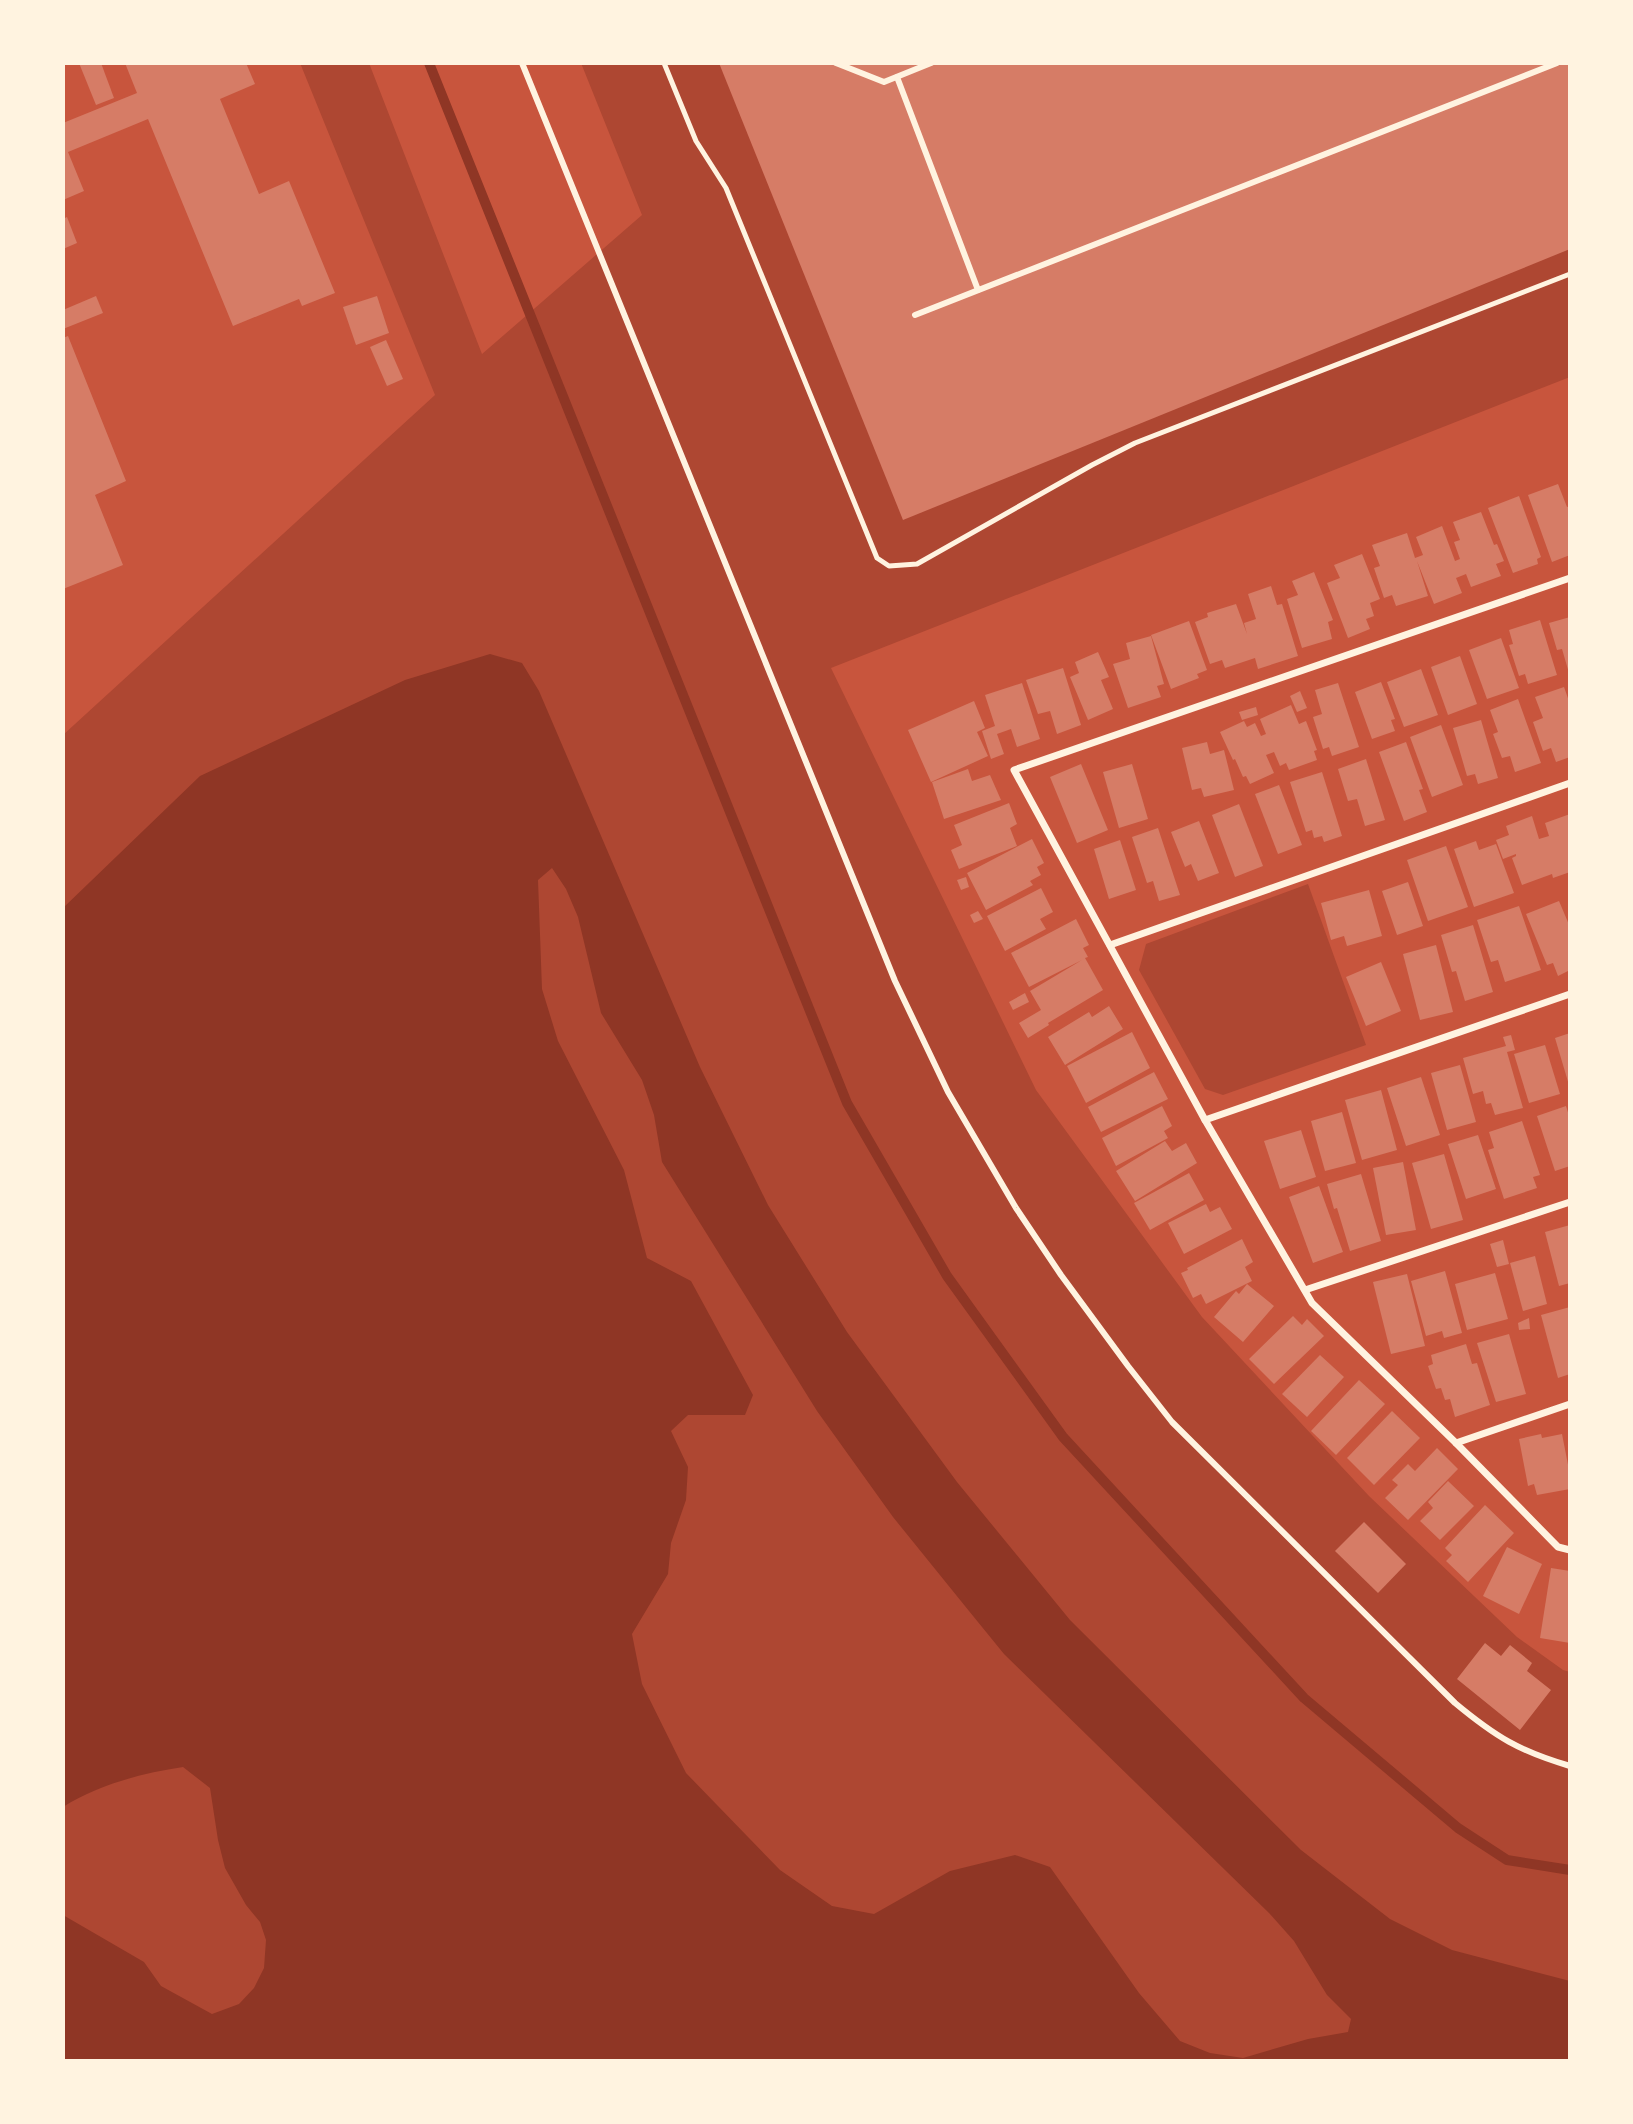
<svg xmlns="http://www.w3.org/2000/svg" width="1633" height="2124" viewBox="0 0 1633 2124" font-family="Ubuntu,sans-serif">
<style>
.green{fill:#ae4732}
.water{fill:#8f3625;fill-rule:evenodd}
.lines{fill:none;stroke-linecap:round;stroke-linejoin:round}
.stream{stroke:#8f3625;stroke-width:10}
.building{fill:#d67c66}
.service{stroke:#fff3e0;stroke-width:5}
.pedestrian{stroke:#fff3e0;stroke-width:6}
.minor{stroke:#fff3e0;stroke-width:7}
</style>
<rect width="100%" height="100%" fill="#c8553d"/>
<g class="green">
<path d="M300,63H369L482,354L642,215L581,63H1570V377L831,668L1036,1090L1202,1317L1369,1496L1517,1637L1563,1670L1570,1672V2061H63V735L435,395Z"/>
<path d="M1308,884L1366,1045L1223,1095L1205,1089L1139,970L1146,944Z"/>
</g>
<path class="water" d="M490,654L522,663L539,691L700,1067L768,1205L847,1332L957,1482L1070,1620L1301,1850L1390,1919L1452,1950L1570,1981V2061H63V1915L144,1962L161,1986L212,2014L239,2004L254,1988L264,1968L266,1940L260,1922L246,1905L225,1868L218,1840L210,1788L183,1767C142,1773 98,1785 63,1807V908L200,776L405,680ZM552,868L566,889L578,917L601,1013L642,1080L654,1115L662,1162L817,1411L893,1517L969,1611L1004,1654L1269,1913L1294,1941L1327,1995L1351,2019L1348,2032L1308,2039L1243,2058L1210,2053L1180,2041L1139,1993L1050,1867L1015,1855L950,1871L874,1914L832,1906L780,1870L686,1773L642,1684L632,1634L668,1574L671,1543L686,1500L688,1467L671,1431L688,1415H745L753,1395L691,1281L647,1258L624,1170L558,1041L542,989L538,880Z"/>
<g class="lines">
<path class="stream" d="M429,63L847,1103L947,1276L1063,1437L1304,1698L1458,1828L1507,1860L1570,1870"/>
</g>
<g class="building">
<path d="M79,63H101L114,98L96,105Z"/>
<path d="M125,63H246L255,84L220,99L259,194L289,181L335,293L302,306L299,299L233,326L148,119L68,152L84,191L63,200V123L137,93Z"/>
<path d="M719,63H1570V249L903,520Z"/>
<path d="M67,217L77,243L63,249V219Z"/>
<path d="M96,296L103,313L63,329V310Z"/>
<path d="M377,296L389,333L356,345L343,307Z"/>
<path d="M68,336L126,481L95,495L123,565L63,589V338Z"/>
<path d="M386,340L403,379L387,386L370,347Z"/>
<path d="M1558,484L1567,507L1570,506V555L1552,562L1528,495Z"/>
<path d="M1519,496L1541,557L1537,559L1538,564L1513,573L1488,508Z"/>
<path d="M1481,512L1494,545L1497,544L1504,561L1496,564L1501,576L1471,587L1466,574L1456,578L1462,593L1434,604L1417,561L1428,596L1396,606L1392,595L1384,598L1374,568L1380,566L1372,545L1407,533L1415,558L1423,555L1416,537L1442,526L1455,561L1460,559L1454,542L1460,540L1453,522Z"/>
<path d="M1362,554L1380,599L1370,603L1374,616L1366,619L1370,629L1348,638L1327,583L1340,578L1334,565Z"/>
<path d="M1314,572L1333,620L1328,622L1332,639L1302,648L1287,599L1298,595L1292,581Z"/>
<path d="M1271,586L1277,605L1282,604L1298,656L1258,669L1255,658L1225,668L1222,660L1210,664L1195,622L1208,617L1207,613L1236,604L1247,634L1244,623L1256,619L1248,594Z"/>
<path d="M1570,617V673H1569L1562,649L1557,650L1549,623Z"/>
<path d="M1540,620L1557,675L1528,684L1525,674L1519,676L1509,645L1513,644L1509,630Z"/>
<path d="M1189,621L1207,670L1197,674L1199,678L1171,689L1151,635Z"/>
<path d="M1151,636L1164,684L1157,686L1161,697L1128,708L1113,664L1130,659L1126,643Z"/>
<path d="M1501,638L1519,688L1487,699L1469,650Z"/>
<path d="M1098,652L1109,677L1101,680L1113,709L1088,720L1070,677L1079,673L1075,662Z"/>
<path d="M1460,656L1477,704L1448,715L1431,667Z"/>
<path d="M1063,668L1081,725L1057,734L1050,711L1038,714L1026,680Z"/>
<path d="M1421,669L1438,715L1404,727L1387,682Z"/>
<path d="M1381,682L1395,719L1391,720L1395,731L1372,739L1355,692Z"/>
<path d="M1022,683L1040,739L1017,747L1011,729L997,734L1004,754L991,759L982,731L995,726L985,695Z"/>
<path d="M1338,683L1359,747L1332,756L1329,747L1323,749L1313,717L1322,714L1315,690Z"/>
<path d="M1564,687L1570,704V757L1556,762L1551,748L1543,751L1533,722L1543,718L1535,697Z"/>
<path d="M1300,691L1307,708L1297,712L1290,696Z"/>
<path d="M1518,699L1541,763L1515,772L1510,756L1502,758L1493,734L1498,732L1490,710Z"/>
<path d="M974,701L985,728L977,732L988,756L931,782L908,730Z"/>
<path d="M1291,705L1299,724L1306,721L1317,750L1314,751L1317,760L1289,770L1286,763L1280,766L1274,752L1266,755L1274,773L1250,784L1246,776L1243,777L1235,759L1233,760L1220,732L1244,721L1247,727L1255,723L1261,736L1266,734L1260,719Z"/>
<path d="M1256,707L1258,715L1242,720L1239,712Z"/>
<path d="M1481,720L1498,778L1478,784L1475,774L1467,776L1453,728Z"/>
<path d="M1441,725L1463,785L1432,797L1410,737Z"/>
<path d="M1207,742L1210,754L1224,750L1234,790L1204,797L1201,788L1192,790L1182,748Z"/>
<path d="M1406,742L1423,789L1419,790L1427,812L1404,821L1379,752Z"/>
<path d="M1366,759L1385,820L1365,826L1357,799L1348,801L1338,769Z"/>
<path d="M1081,764L1108,830L1077,843L1050,777Z"/>
<path d="M1132,764L1148,819L1119,828L1103,772Z"/>
<path d="M968,769L972,781L990,775L1001,800L944,819L932,782Z"/>
<path d="M1322,772L1342,836L1324,842L1322,836L1314,838L1312,830L1306,832L1290,782Z"/>
<path d="M1279,785L1302,845L1278,854L1255,794Z"/>
<path d="M1009,803L1017,824L1010,828L1017,846L959,869L951,850L962,845L954,825Z"/>
<path d="M1239,804L1263,866L1235,877L1212,815Z"/>
<path d="M1570,814V872L1553,878L1552,874L1522,885L1512,858L1516,856V854L1503,859L1496,840L1509,835L1506,826L1532,816L1539,839L1549,836L1545,823Z"/>
<path d="M1199,821L1219,873L1198,881L1191,864L1185,867L1171,832Z"/>
<path d="M1158,828L1180,895L1159,901L1153,881L1147,883L1132,837Z"/>
<path d="M1032,839L1044,863L1037,867L1041,875L1030,881L1033,885L986,910L967,873Z"/>
<path d="M1120,840L1136,890L1109,899L1094,849Z"/>
<path d="M1476,841L1479,850L1496,844L1514,893L1474,907L1454,849Z"/>
<path d="M1446,846L1468,907L1428,921L1407,860Z"/>
<path d="M966,877L969,887L961,890L957,880Z"/>
<path d="M1408,882L1423,926L1397,935L1382,891Z"/>
<path d="M1041,888L1053,912L1040,919L1046,929L1005,951L987,916Z"/>
<path d="M1369,890L1382,936L1347,946L1344,936L1331,940L1321,903Z"/>
<path d="M1559,901L1570,927V970L1558,976L1553,963L1547,965L1526,914Z"/>
<path d="M1519,906L1541,970L1505,982L1498,960L1491,962L1477,920Z"/>
<path d="M978,911L983,919L974,923L970,915Z"/>
<path d="M1076,919L1089,945L1083,948L1088,957L1085,958L1103,990L1048,1023L1049,1025L1028,1038L1019,1023L1041,1010L1030,991L1082,960L1029,987L1011,953Z"/>
<path d="M1473,925L1493,992L1465,1001L1456,971L1452,972L1441,935Z"/>
<path d="M1436,945L1453,1012L1420,1020L1403,954Z"/>
<path d="M1381,962L1401,1011L1366,1026L1346,977Z"/>
<path d="M1025,993L1029,1002L1013,1010L1009,1002Z"/>
<path d="M1109,1006L1123,1029L1065,1065L1048,1037L1089,1012L1092,1017Z"/>
<path d="M1132,1032L1150,1068L1086,1103L1067,1066Z"/>
<path d="M1570,1033V1085H1569L1555,1038Z"/>
<path d="M1511,1035L1515,1050L1507,1052L1523,1108L1495,1115L1491,1103L1486,1104L1483,1091L1473,1094L1463,1058L1506,1046L1503,1037Z"/>
<path d="M1545,1045L1560,1094L1529,1103L1514,1054Z"/>
<path d="M1460,1065L1476,1122L1447,1130L1431,1073Z"/>
<path d="M1154,1072L1168,1099L1101,1132L1088,1107Z"/>
<path d="M1421,1077L1440,1135L1406,1146L1387,1088Z"/>
<path d="M1381,1090L1397,1150L1362,1160L1345,1100Z"/>
<path d="M1162,1106L1172,1126L1164,1131L1168,1138L1116,1166L1102,1138Z"/>
<path d="M1566,1106L1570,1119V1166L1555,1171L1537,1116Z"/>
<path d="M1342,1112L1356,1163L1325,1171L1311,1121Z"/>
<path d="M1522,1121L1540,1175L1533,1177L1537,1188L1504,1199L1488,1150L1494,1148L1489,1132Z"/>
<path d="M1301,1130L1316,1177L1280,1189L1264,1141Z"/>
<path d="M1478,1135L1496,1189L1466,1199L1448,1144Z"/>
<path d="M1165,1141L1172,1151L1186,1143L1197,1163L1135,1201L1116,1171Z"/>
<path d="M1444,1154L1463,1220L1431,1229L1412,1163Z"/>
<path d="M1403,1162L1416,1230L1386,1235L1373,1168Z"/>
<path d="M1189,1173L1204,1200L1150,1230L1134,1203Z"/>
<path d="M1361,1174L1381,1241L1350,1251L1337,1208L1334,1209L1327,1184Z"/>
<path d="M1319,1186L1343,1252L1313,1263L1289,1197Z"/>
<path d="M1206,1204L1210,1212L1220,1207L1232,1229L1184,1254L1168,1223Z"/>
<path d="M1570,1225V1283L1559,1286L1545,1232Z"/>
<path d="M1242,1239L1253,1262L1245,1267L1252,1281L1206,1304L1201,1294L1193,1298L1181,1273L1188,1270L1187,1268Z"/>
<path d="M1503,1240L1509,1264L1497,1267L1490,1244Z"/>
<path d="M1535,1256L1547,1304L1523,1311L1510,1263Z"/>
<path d="M1445,1271L1462,1333L1444,1338L1442,1331L1426,1336L1411,1281Z"/>
<path d="M1495,1273L1508,1319L1467,1330L1455,1284Z"/>
<path d="M1407,1274L1425,1346L1391,1354L1373,1282Z"/>
<path d="M1247,1284L1274,1306L1243,1342L1214,1317L1236,1291L1239,1294Z"/>
<path d="M1570,1307V1374L1558,1378L1541,1315Z"/>
<path d="M1293,1316L1302,1325L1307,1319L1324,1336L1274,1384L1249,1359Z"/>
<path d="M1529,1318L1530,1329L1519,1330L1518,1323Z"/>
<path d="M1509,1334L1526,1394L1496,1402L1477,1343Z"/>
<path d="M1466,1344L1472,1364L1477,1363L1490,1405L1455,1417L1450,1399L1445,1400L1441,1388L1436,1389L1428,1366L1433,1364L1431,1355Z"/>
<path d="M1320,1355L1344,1377L1307,1417L1282,1394Z"/>
<path d="M1359,1380L1385,1404L1336,1455L1311,1431Z"/>
<path d="M1392,1411L1420,1438L1374,1485L1347,1458Z"/>
<path d="M1541,1434L1542,1438L1562,1434L1570,1475V1489L1537,1495L1534,1484L1528,1486L1519,1439Z"/>
<path d="M1437,1448L1458,1469L1408,1520L1385,1498L1398,1485L1392,1480L1408,1464L1415,1471Z"/>
<path d="M1448,1481L1474,1506L1440,1540L1420,1521L1433,1508L1428,1502Z"/>
<path d="M1485,1505L1514,1533L1468,1582L1446,1561L1452,1555L1445,1548Z"/>
<path d="M1364,1522L1406,1564L1378,1593L1335,1551Z"/>
<path d="M1507,1547L1542,1564L1519,1614L1483,1596Z"/>
<path d="M1551,1568L1570,1571V1643L1540,1638Z"/>
<path d="M1485,1643L1501,1656L1510,1645L1532,1663L1527,1671L1551,1690L1520,1730L1457,1679Z"/>
</g>
<g class="lines">
<path class="service" d="M664,63L696,141L726,188L877,558L889,566L917,564L1092,465L1135,443L1570,274"/>
<g class="pedestrian">
<path d="M522,63L895,981L948,1092L1016,1208L1061,1275L1128,1366L1172,1422L1455,1703C1496,1737 1519,1751 1570,1766"/>
<path d="M836,63L884,82L931,63"/>
<path d="M897,77L978,290"/>
<path d="M915,315L1557,63"/>
</g>
<g class="minor">
<path d="M1570,578L1014,770L1205,1120L1312,1303L1456,1443L1558,1547L1570,1550"/>
<path d="M1110,945L1570,783"/>
<path d="M1205,1120L1570,994"/>
<path d="M1305,1290L1570,1202"/>
<path d="M1456,1443L1570,1404"/>
</g>
</g>
<rect width="1633" height="2124" fill="none" stroke="#fff3e0" stroke-width="130"/>
</svg>
